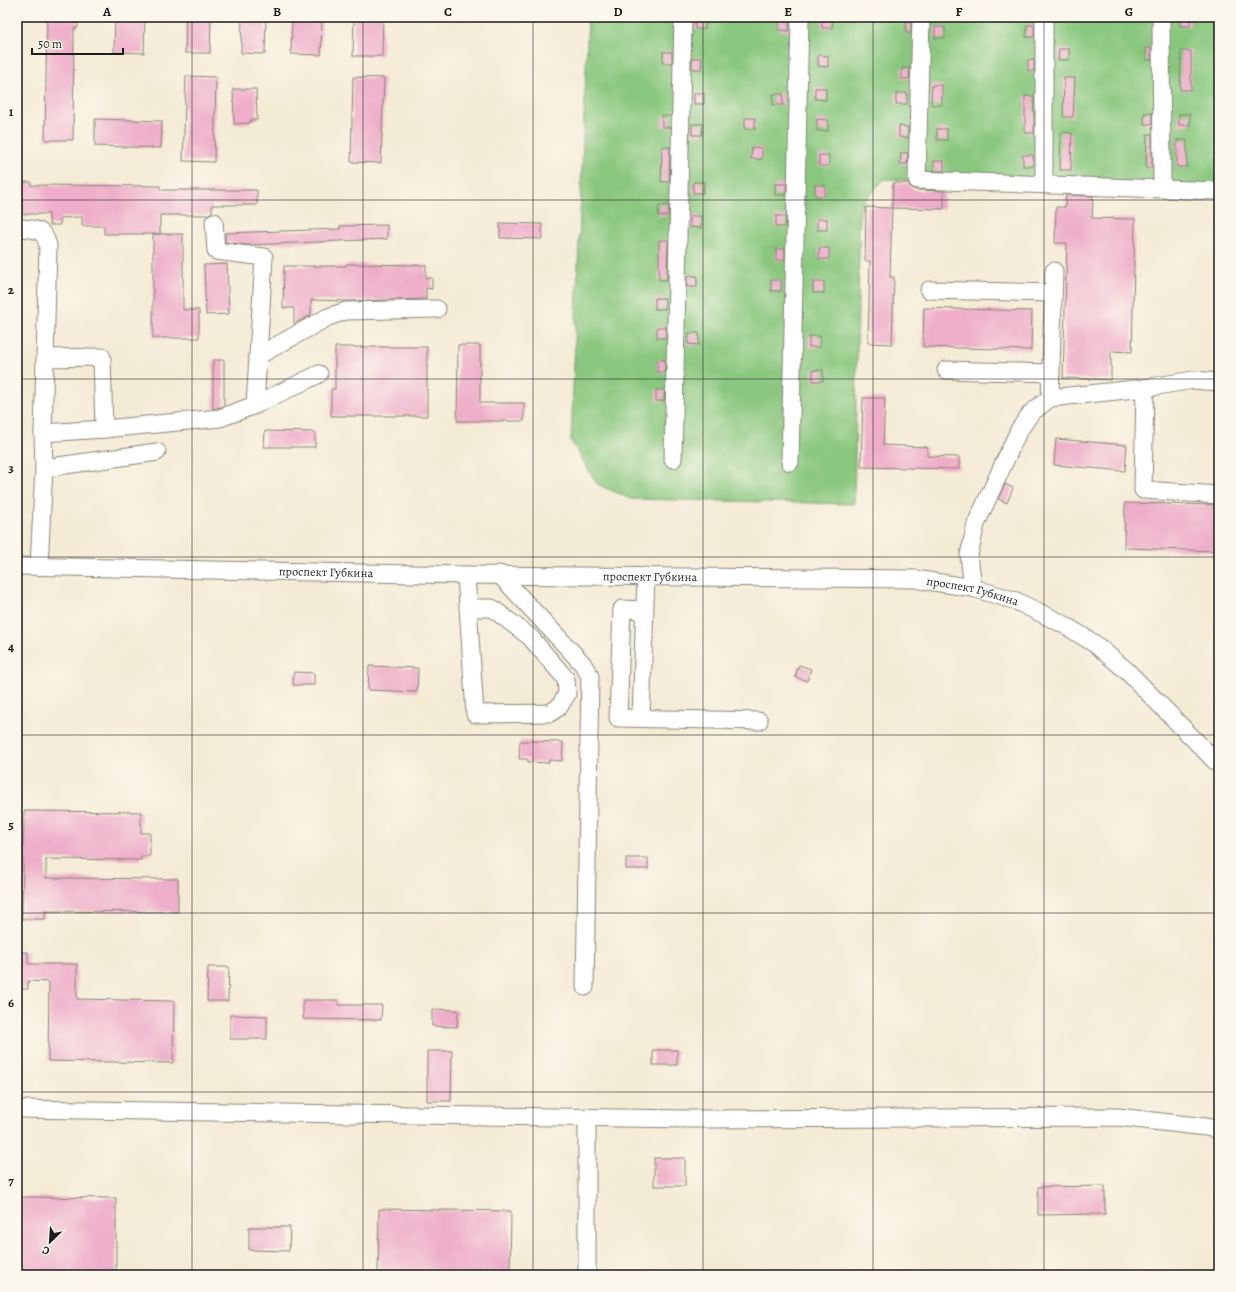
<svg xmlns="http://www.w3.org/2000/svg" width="1236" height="1292" viewBox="0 0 1236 1292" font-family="Alegreya,serif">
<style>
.green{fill:#89c77e;stroke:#52724d}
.building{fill:#eeadc9}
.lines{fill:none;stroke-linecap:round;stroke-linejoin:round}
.minor-casing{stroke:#888478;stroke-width:19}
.minor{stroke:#fff;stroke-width:17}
.grid{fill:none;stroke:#1c1c1c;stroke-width:1;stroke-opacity:0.55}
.labels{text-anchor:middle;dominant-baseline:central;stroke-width:3;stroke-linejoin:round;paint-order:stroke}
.street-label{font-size:12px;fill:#1c1c1c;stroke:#fbf7ec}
.neatline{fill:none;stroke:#1c1c1c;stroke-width:1.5}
.grid-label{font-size:13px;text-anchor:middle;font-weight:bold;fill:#1c1c1c}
</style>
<rect width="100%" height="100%" fill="#fbf7ec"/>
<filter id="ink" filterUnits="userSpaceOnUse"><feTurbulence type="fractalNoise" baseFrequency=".025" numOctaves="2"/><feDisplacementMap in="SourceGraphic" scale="8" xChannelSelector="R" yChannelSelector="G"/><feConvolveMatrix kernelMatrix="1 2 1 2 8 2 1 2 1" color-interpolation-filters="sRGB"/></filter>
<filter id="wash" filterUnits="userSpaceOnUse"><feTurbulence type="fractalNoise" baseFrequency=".012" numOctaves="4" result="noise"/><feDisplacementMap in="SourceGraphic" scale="16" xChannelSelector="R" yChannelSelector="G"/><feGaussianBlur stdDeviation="0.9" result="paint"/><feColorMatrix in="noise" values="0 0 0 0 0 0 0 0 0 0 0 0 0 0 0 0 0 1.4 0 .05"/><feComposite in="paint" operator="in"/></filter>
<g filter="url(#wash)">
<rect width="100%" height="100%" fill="#f4ebd5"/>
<path class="green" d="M588,17H1219V194L884,179L860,206L854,504L631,499L597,484L571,441Z"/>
<g id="blocks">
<g class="building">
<path d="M47,17H78V28H74L73,140H45Z"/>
<path d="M115,17H145L144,53L114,52Z"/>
<path d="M186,17H211L210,53H185Z"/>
<path d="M242,17H266L265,54L241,53Z"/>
<path d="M292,17H322L321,55L291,54Z"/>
<path d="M354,17H383L382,56H353Z"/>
<path d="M822,17H833L832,28H822Z"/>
<rect x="1180" y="17" width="10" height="9"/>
<rect x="695" y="18" width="10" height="11"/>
<path d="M779,19H789V31L779,30Z"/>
<rect x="906" y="22" width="5" height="11"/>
<path d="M1027,25H1034V37H1026Z"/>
<rect x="935" y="27" width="10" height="11"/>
<rect x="1146" y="48" width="5" height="12"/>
<path d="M1059,49H1069V60H1058Z"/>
<path d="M1181,51H1191V90H1180Z"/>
<rect x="663" y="52" width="9" height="11"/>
<path d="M818,55L828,56V67L818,66Z"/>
<path d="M692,58H702L701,69H692Z"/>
<rect x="1028" y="60" width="6" height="11"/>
<path d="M902,68H910L909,79H902Z"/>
<path d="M186,76L216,77L214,162L183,161Z"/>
<path d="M353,77L384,78L381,163L351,162Z"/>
<path d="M1064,78H1075L1073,117H1063Z"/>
<path d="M932,85H942V105H931Z"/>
<path d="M815,88H826V100L815,99Z"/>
<path d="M233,89H256L257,120H250V123L234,124Z"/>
<rect x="694" y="93" width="10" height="11"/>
<rect x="896" y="93" width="11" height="11"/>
<rect x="773" y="94" width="10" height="11"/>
<rect x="1025" y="96" width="9" height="37"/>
<rect x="1144" y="113" width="8" height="11"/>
<rect x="1179" y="114" width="11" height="11"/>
<rect x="662" y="116" width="9" height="11"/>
<rect x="745" y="118" width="10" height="11"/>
<path d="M95,119L162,121L161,148L95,146Z"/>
<path d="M817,119L828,120V131H817Z"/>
<path d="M692,124H703L702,135H692Z"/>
<path d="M899,126L908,127V138L899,137Z"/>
<rect x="937" y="129" width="10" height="11"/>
<path d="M1061,132L1072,133L1071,170H1060Z"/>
<path d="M1147,134H1152V168H1146Z"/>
<rect x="1177" y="140" width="10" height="27"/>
<path d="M662,147H670L669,182H661Z"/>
<path d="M752,147L762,148V159H751Z"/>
<path d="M901,153H908L907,164H900Z"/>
<rect x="819" y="155" width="10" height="11"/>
<rect x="1023" y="155" width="10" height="11"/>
<rect x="934" y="161" width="10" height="10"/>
<path d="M19,182H31V185L160,186V190H257V205H212V212L207,215H160V234H104V226H82V217L60,218V225H49V214H22V194H19Z"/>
<path d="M693,182H704L703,193H693Z"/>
<path d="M893,183H908L911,188L916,190L944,191V209L892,208Z"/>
<rect x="775" y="184" width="11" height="11"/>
<rect x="815" y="185" width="10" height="11"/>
<path d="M1066,195L1093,196L1092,218L1135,219L1132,352L1111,351V380L1063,378L1067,243H1055L1056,207H1065Z"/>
<path d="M659,205H669L668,216H658Z"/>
<path d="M866,207L892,208L890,277H894L892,344L868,343L870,261H865Z"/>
<path d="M690,216H701V228L690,227Z"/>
<path d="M776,216H786L785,227H776Z"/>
<rect x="817" y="219" width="10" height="11"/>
<path d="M500,223L542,224V239L500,238Z"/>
<path d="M387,225V239L247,245L225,242V233L340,229V226Z"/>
<path d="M153,234H183V310H199V338H153Z"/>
<path d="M659,240H668L667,280H659Z"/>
<rect x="819" y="248" width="10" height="11"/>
<rect x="776" y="249" width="9" height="11"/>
<path d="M227,264L229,314L206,315L204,265Z"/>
<path d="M346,264L426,265V278H432V289L426,288V299L348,301L311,300V315L294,324V308H283L284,266H346Z"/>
<rect x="687" y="276" width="10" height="11"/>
<rect x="771" y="280" width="10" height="11"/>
<rect x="813" y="282" width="11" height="11"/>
<rect x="655" y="298" width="10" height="11"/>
<path d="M924,308L1032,311L1031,350L923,347Z"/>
<rect x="657" y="327" width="9" height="11"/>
<path d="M689,333H699V345L688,344Z"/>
<rect x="809" y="336" width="11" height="11"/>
<path d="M458,345H480V403H524V421H457Z"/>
<path d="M335,347H427V416H331V389H335Z"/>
<path d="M213,360H224V406L213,409Z"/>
<rect x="657" y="360" width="8" height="12"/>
<rect x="813" y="370" width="10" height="11"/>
<path d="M656,390H665L664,401H656Z"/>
<path d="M863,398H885L883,445L927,447V456L959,457V469L861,467Z"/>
<path d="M265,431L315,432V447H264Z"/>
<path d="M1056,439L1127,445L1125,471L1054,465Z"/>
<path d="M1005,484L1013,488L1007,503L998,499Z"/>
<path d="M1125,503L1219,505V551L1124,548Z"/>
<path d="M799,665L811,669L807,681L795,677Z"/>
<path d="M369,666L418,668L417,692L368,690Z"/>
<path d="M294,672L314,673V685H293Z"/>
<path d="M520,741L563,742L562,761L549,760V763L528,762V759H519Z"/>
<path d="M24,811L141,812V833H150V856H141V860L46,859V878L178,879V912L45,911V919H22Z"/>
<rect x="626" y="858" width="22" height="11"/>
<path d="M17,952H28V964H77V999L174,1001L173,1063L48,1061L49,982L28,981V989H17Z"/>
<path d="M208,967H229L228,1001H207Z"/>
<path d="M303,1000H338V1005H382L381,1020L303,1019Z"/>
<path d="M432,1009L458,1010L457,1027L432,1026Z"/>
<path d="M230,1015L267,1016V1039H230Z"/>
<rect x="653" y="1050" width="24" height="15"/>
<path d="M427,1051H452L451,1101H427Z"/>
<rect x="654" y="1158" width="31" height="28"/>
<path d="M1105,1186V1214L1038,1215V1187Z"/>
<path d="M17,1197L116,1198V1275H17Z"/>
<path d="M379,1209L511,1211L510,1275H378Z"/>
<path d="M249,1227H290L289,1251L249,1250Z"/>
</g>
</g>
</g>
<g filter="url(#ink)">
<use href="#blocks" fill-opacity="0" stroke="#888478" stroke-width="1"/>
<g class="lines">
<g class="minor-casing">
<g id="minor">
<path d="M921,17L917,180L1219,191"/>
<path d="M1044,17V184"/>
<path d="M1161,17L1162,188"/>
<path d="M214,222L216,251L264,257L255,405"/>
<path d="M23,228C38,230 43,229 48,245L43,433L44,468L39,566"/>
<path d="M929,290L1053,293"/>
<path d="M258,356L328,317L346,311L437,309"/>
<path d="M46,358L102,357L104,429"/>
<path d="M946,370L1051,373"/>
<path d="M1145,388L1143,490L1219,495"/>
<path d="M1050,398L1054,271"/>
<path d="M43,433L104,429L220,418L255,405L319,374"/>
<path d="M673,459L683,17"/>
<path d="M790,462L800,17"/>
<path d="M44,468L157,452"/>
<path id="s1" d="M17,566L466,575L915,579L973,588L1016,601L1063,624L1095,644L1127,671L1219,765"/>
<path d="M499,574L582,663L590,676L585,987"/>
<path d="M466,575L475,714L550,713L559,707L567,694L566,679L530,637L492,608H468"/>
<path d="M973,588L969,555L976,524L1019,430L1031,413L1050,398L1145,388L1193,380L1219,382"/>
<path d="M644,610L622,609L618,718L759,721"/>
<path d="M641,718L646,576"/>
<path d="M17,1109L690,1119L1118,1117L1206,1127L1219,1130"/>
<path d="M587,1117V1275"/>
</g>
</g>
<use href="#minor" class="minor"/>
</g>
</g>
<path class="grid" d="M192,17V1275M363,17V1275M533,17V1275M703,17V1275M873,17V1275M1044,17V1275M17,200H1219M17,379H1219M17,557H1219M17,735H1219M17,913H1219M17,1092H1219"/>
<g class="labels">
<g class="street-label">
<text stroke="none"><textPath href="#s1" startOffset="309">проспект Губкина</textPath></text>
<text stroke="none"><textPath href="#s1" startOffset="633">проспект Губкина</textPath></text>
<text stroke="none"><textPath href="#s1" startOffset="957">проспект Губкина</textPath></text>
</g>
</g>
<rect width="1236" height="1292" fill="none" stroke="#fbf7ec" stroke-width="44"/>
<g transform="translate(50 1242) rotate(205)" stroke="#fbf7ec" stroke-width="3" paint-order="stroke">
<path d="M0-3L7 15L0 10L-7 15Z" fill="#1c1c1c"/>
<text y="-6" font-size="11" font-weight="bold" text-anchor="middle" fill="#1c1c1c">С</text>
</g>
<path d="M32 48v6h91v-6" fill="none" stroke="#1c1c1c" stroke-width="2"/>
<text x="38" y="48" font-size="12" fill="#1c1c1c" stroke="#fbf7ec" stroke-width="3" paint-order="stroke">50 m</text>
<rect x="22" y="22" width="1192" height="1248" class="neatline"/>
<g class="grid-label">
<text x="107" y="16">A</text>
<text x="277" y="16">B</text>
<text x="448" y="16">C</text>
<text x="618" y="16">D</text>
<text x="788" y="16">E</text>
<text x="959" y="16">F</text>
<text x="1129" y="16">G</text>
<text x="11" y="116">1</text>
<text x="11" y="294">2</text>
<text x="11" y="472">3</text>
<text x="11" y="651">4</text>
<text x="11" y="829">5</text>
<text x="11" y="1007">6</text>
<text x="11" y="1185">7</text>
</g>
</svg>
